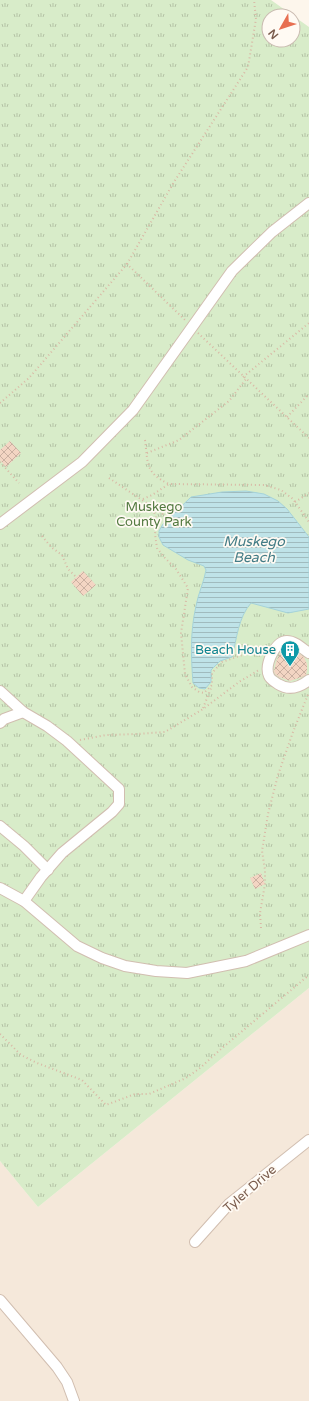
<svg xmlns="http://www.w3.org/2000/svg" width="309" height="1401" viewBox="0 0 309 1401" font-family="'Varela Round',sans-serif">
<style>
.residential{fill:#f5e8da}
.park{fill:url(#park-tufts);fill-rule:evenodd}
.water{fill:url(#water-rules);stroke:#a5d3da}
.building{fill:url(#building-cross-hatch)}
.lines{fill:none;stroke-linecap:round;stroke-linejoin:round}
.minor-casing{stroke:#d1beb0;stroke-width:12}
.path{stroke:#d9b8a5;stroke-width:2;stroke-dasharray:1 3;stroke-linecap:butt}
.minor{stroke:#fff;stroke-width:10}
.labels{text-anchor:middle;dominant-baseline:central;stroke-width:3.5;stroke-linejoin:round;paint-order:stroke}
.park-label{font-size:13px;fill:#537a41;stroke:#fffaf3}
.culture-label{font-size:13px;fill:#0d838f;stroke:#fffaf3;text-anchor:end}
.street-label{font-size:13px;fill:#7a5c4d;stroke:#fffaf3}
.water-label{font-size:14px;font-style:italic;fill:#437c86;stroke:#fffaf3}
</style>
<defs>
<pattern id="park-tufts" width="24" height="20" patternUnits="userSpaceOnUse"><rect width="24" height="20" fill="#d8ecc9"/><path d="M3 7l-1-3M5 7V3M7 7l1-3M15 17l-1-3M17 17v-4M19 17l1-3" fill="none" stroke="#b4c2a5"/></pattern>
<pattern id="water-rules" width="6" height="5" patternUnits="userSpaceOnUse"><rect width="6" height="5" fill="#bfe3e8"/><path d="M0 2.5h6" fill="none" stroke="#a0bbbe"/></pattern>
<pattern id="building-cross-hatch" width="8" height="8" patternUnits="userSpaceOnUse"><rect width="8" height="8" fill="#f3d5c3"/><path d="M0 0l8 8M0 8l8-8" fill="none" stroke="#cab0a1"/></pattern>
</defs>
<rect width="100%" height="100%" fill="#fdf6ec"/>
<path class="residential" d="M309,988V1401H0V1161L38,1207Z"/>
<path class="park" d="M0,0H271L309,27V988L38,1207L0,1161ZM269,16H293V40H269Z"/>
<path class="water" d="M246,491L264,494L278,501L287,509L309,537V609L288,613L251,603C238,618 237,638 232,657L220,661L211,670V682L205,689L199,688L193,683C191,657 190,632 196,606C198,594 204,582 206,570L204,566L188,560L163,545L159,537V531L163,524L191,497L222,492Z"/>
<g class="building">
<path d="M10,441L21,453L6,467L0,460V450Z"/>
<path d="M83,571L96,585L83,596L71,582Z"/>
<path d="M291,650L295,651L304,657L307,664V670L306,675L302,677L290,681L279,677L275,674L274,671L276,662L280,653L285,651Z"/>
<path d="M261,873L265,884L255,889L250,878Z"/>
</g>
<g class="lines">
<g class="minor-casing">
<g id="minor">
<path d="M0,524L82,462L133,410L232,271L272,232L309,203"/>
<path d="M309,653C303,649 295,641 287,641C275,641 264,665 269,676C270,679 275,682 278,684C289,691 299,688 309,680"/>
<path d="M0,691L23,712L47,726L67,741L119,789V804L112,812L62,853L41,877L24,901"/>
<path d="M0,723L4,719L23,712"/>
<path d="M0,826L24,846L48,870"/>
<path d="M0,888L24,901L77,946L102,958L125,966L156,971L187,973L246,961L309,935"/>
<path d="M195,1242L229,1204L309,1140"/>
<path d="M0,1300L57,1367L67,1382L74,1401"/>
</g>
</g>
<g class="path">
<path d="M127,264L174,182L248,67L256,19L254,0"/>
<path d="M198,333L309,438"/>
<path d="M243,377L309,323"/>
<path d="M0,403L29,378L127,264L185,320"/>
<path d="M287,417L309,394"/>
<path d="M145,440C148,463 145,473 169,484"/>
<path d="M147,453L179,440L229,401L246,379"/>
<path d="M0,462L19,483"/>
<path d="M109,478L169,518L179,529"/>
<path d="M143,499L152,495L169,484L264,485L281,490L293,499L309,522"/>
<path d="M295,502L309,493"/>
<path d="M152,505L157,521L155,534L157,548L164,557L176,569L188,588L181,633L185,674L192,687L199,692L204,693L212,685V673L222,662L248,653L259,647L265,648"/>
<path d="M42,536L51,547L62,555L68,569L76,577"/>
<path d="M203,708L212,686"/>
<path d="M80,740L106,735L136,734L165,732L203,709L239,682L259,670"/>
<path d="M261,928L260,913L265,884V870L262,851L268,814L278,775L293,732L309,692"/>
<path d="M0,1034L21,1055L37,1063L82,1080L106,1105L135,1094H149L186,1078L200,1068L221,1049L309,975"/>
</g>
<use href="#minor" class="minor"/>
</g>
<defs>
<g id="building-pin" transform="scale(1)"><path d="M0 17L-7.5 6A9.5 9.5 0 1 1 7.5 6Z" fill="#0f9aa8" stroke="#fffaf3"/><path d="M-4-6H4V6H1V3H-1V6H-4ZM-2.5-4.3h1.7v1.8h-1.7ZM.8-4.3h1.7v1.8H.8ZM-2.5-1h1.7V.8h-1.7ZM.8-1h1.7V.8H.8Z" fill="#fff"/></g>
</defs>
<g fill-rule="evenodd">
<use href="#building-pin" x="290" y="650"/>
</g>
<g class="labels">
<g class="park-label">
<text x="154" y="507">Muskego<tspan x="154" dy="15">County Park</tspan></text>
</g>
<g class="culture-label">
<text x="276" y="650">Beach House</text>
</g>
<g class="street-label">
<text transform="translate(250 1189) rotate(-41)">Tyler Drive</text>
</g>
<g class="water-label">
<text x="254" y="541">Muskego<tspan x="254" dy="16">Beach</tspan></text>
</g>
</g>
<g transform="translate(281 28) rotate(231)"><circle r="19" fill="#fffaf3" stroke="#cabbb1"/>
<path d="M0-3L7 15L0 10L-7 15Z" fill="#e76f51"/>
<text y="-6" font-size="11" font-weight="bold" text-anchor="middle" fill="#7a5c4d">N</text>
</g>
</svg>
